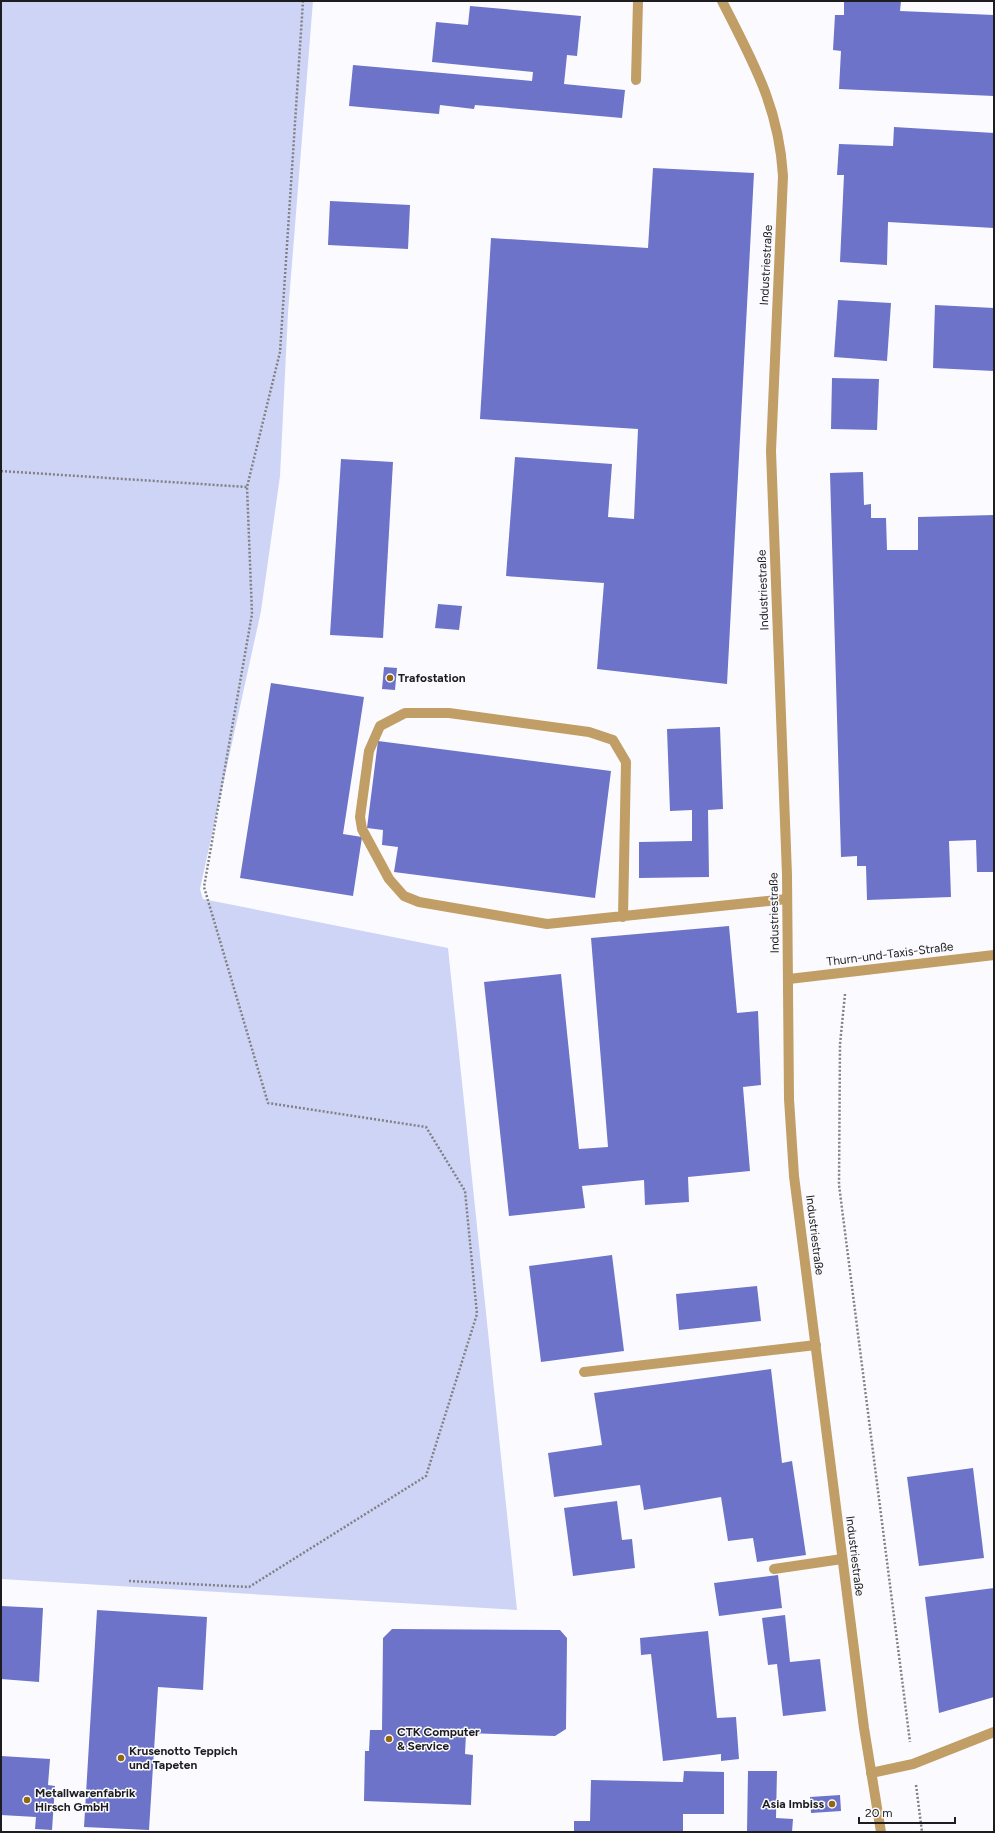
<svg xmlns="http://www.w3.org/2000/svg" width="995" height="1833" viewBox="0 0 995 1833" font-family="Figtree,sans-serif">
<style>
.green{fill:#ced4f6}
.building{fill:#6c73c8}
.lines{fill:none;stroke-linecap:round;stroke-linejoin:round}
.path{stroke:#818184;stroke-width:2.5;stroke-dasharray:2 2;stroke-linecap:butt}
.minor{stroke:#c19e65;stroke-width:10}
.poi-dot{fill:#91670f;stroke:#fbfbff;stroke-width:1.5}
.labels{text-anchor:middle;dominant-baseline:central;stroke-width:3;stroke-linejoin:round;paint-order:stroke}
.street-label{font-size:12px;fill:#1d1d1f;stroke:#fbfbff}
.poi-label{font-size:12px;font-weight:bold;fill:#1d1d1f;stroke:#fbfbff;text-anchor:start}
</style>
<rect width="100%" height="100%" fill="#fbfbff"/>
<path class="green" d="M1,1H313L288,313L280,476L261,611L200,889L203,899L448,948L517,1610L1,1579Z"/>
<g class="building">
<path d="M844,1H901L900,11L994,15V96L839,89L841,51L833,50L835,15H844Z"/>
<path d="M470,6L581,16L577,56L567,55L564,84L625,90L622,118L475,105L474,109L440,105L439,114L349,106L353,65L532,81L533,72L432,62L436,22L468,25Z"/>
<path d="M894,127L994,133V228L888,222L887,265L840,262L844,175H837L839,144L893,146Z"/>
<path d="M653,168L754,173L727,684L597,669L604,583L506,576L515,457L612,464L608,517L634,519L638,429L480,419L491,238L648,248Z"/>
<path d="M330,201L410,205L408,249L328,245Z"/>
<path d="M838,300L891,303L887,361L834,357Z"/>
<path d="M935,305L994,308V371L933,368Z"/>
<path d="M832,378L879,379L877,430L831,429Z"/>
<path d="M341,459L393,462L383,638L330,635Z"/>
<path d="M863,472L864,505L871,504V518H886L887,550H918V517L994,515V872H977L976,840L949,841L951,897L867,900L866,866H857V856L841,857L830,473Z"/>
<path d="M438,604L462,606L459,630L435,628Z"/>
<path d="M384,667L397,668L395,690L382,689Z"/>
<path d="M271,683L364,697L343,834L362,837L353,896L240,878Z"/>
<path d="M720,727L723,809L708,810L709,877L639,878V842L692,841V810L670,811L667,729Z"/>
<path d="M378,741L611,771L595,898L394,872L398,847L382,845L383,830L367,828Z"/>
<path d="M729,926L737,1013L758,1011L761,1085L743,1087L750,1171L688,1177L689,1202L645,1205L644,1180L582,1186L585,1208L509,1216L484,982L561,974L579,1149L608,1147L591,938Z"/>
<path d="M612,1255L624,1351L541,1362L529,1266Z"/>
<path d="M757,1286L761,1321L679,1330L676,1294Z"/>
<path d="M771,1369L782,1463L792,1461L806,1555L757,1562L753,1538L728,1541L721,1497L644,1510L640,1485L554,1497L548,1453L602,1445L594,1393Z"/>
<path d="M973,1468L984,1558L919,1566L907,1477Z"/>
<path d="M617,1501L622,1540L632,1539L635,1568L573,1576L564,1508Z"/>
<path d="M778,1575L782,1608L719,1616L714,1583Z"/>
<path d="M994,1588V1697L939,1713L925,1597Z"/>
<path d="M1,1606L43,1608L39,1682L1,1679Z"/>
<path d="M97,1610L207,1617L203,1690L158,1687L149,1830L84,1827Z"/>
<path d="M785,1615L790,1662L820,1659L826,1711L783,1716L777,1664L768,1665L762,1618Z"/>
<path d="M392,1629L560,1630L567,1638L566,1729L555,1736L466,1733L465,1754L473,1755L471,1805L364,1801L365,1751H369L370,1730H382L383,1638Z"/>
<path d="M708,1631L717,1718L736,1717L739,1759L721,1761V1754L663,1761L651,1654L641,1655L640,1638Z"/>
<path d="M1,1756L50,1759L48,1785L55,1786L52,1830L35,1829L36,1817L1,1815Z"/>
<path d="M684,1771L724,1772V1814H683V1832H574V1821H590L591,1780L683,1782Z"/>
<path d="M748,1771H777L776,1818L793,1819L792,1832H747Z"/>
<path d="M840,1795L841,1811L811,1813L810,1797Z"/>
</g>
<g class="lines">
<g class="path">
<path d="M1,471L247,487"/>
<path d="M845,994L840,1044L839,1185L910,1742"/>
<path d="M129,1581L249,1587L426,1476L477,1314L465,1191L426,1127L268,1103L204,887L252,614L247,487L280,352L303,1"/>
<path d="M916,1785L922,1832"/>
</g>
<g class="minor">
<path d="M722,1C753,62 779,107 783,176L771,451L787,875L789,1099L794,1176L864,1728L881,1832"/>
<path d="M636,80L638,1"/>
<path d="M623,917L626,762L613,740L589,732L449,713H405L380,726L369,751L360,817L362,829L389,879L404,896L419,902L547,924L787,899"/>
<path d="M789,979L994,955"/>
<path d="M584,1372L816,1345"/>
<path d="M774,1569L842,1559"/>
<path d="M871,1773L913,1764L994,1732"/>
</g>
</g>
<g class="poi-dot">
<circle cx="390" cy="678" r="4"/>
<circle cx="389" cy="1739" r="4"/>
<circle cx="121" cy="1758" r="4"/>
<circle cx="27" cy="1800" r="4"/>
<circle cx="832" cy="1804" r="4"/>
</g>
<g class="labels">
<g class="street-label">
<text transform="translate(766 265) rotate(-87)">Industriestraße</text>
<text transform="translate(763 590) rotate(-92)">Industriestraße</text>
<text transform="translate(774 913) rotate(-91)">Industriestraße</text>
<text transform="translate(890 954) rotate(-7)">Thurn-und-Taxis-Straße</text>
<text transform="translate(815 1235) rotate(83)">Industriestraße</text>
<text transform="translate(855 1556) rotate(83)">Industriestraße</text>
</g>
<g class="poi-label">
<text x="398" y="678">Trafostation</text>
<text x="397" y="1732">CTK Computer<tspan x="397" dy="14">&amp; Service</tspan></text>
<text x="129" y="1751">Krusenotto Teppich<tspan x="129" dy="14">und Tapeten</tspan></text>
<text x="35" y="1793">Metallwarenfabrik<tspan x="35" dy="14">Hirsch GmbH</tspan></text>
<text x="824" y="1804" text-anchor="end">Asia Imbiss</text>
</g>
</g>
<rect width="995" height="1833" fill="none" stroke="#1d1d1f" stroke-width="4"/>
<path d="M859 1817v6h96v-6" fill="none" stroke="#1d1d1f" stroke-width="2"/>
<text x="865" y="1817" font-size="12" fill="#1d1d1f" stroke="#fbfbff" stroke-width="3" paint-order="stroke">20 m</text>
</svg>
